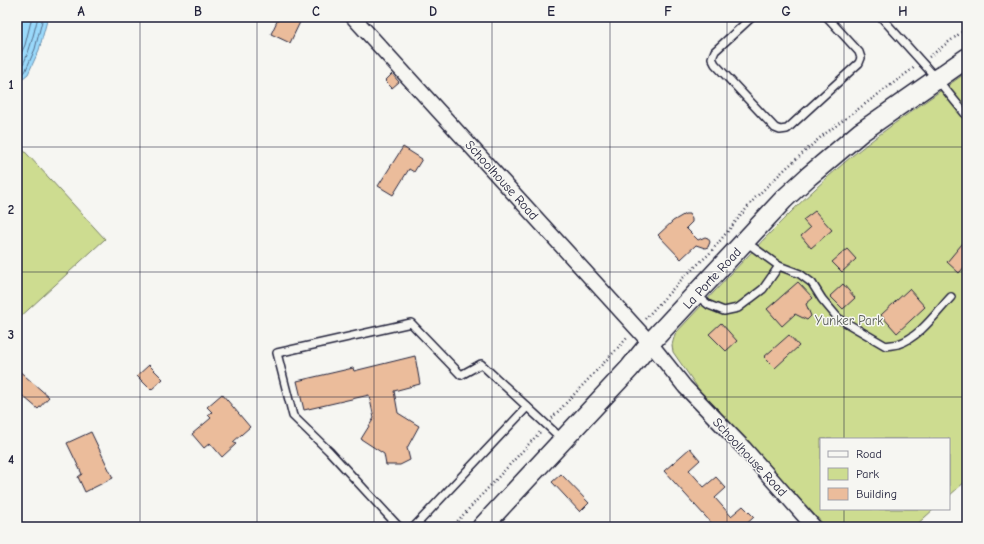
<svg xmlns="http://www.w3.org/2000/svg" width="984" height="544" viewBox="0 0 984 544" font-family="'Comic Neue',sans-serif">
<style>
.green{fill:#cddc90;stroke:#787f66}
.water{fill:#9ad9fb;stroke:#6a90ae}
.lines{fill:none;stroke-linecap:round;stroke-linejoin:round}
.shore{stroke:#526b88;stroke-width:1}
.building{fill:#ebbc9b;stroke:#22223b}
.lane-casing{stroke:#22223b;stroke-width:10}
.street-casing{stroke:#22223b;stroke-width:17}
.secondary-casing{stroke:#22223b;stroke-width:22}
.path{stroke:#22223b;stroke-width:2.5;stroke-dasharray:1 3;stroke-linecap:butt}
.lane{stroke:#f6f6f2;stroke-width:7}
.street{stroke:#f6f6f2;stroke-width:14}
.secondary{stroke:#f6f6f2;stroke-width:19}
.grid{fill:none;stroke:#22223b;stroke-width:1;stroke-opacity:0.55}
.labels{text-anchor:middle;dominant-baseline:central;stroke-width:3;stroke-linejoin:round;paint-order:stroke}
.street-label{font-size:13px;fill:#22223b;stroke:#f6f6f2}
.park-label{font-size:13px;fill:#555a54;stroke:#f6f6f2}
.neatline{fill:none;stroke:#22223b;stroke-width:1.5}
.grid-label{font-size:13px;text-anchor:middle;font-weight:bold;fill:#22223b}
</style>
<rect width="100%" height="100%" fill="#f6f6f2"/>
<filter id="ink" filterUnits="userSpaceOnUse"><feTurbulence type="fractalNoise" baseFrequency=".025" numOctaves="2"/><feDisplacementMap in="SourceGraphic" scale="8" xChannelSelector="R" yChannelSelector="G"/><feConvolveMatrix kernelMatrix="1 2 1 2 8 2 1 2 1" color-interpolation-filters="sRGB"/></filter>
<g filter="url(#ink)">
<g class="green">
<path d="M967,72V480L949,496V439H821V509H934L914,527H826L700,391L673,352L672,345L675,334C732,273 788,210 852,156C889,126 928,100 967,72Z"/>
<path d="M17,143L105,239L17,320Z"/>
</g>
<path class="water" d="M17,17H48L39,50L28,74L17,83Z"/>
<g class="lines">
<g class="shore">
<path d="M17,62L25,45L32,17"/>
<path d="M17,72C28,63 34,31 38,17"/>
<path d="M17,78L25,72L35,49L43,17"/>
</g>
</g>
<g class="building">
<path d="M279,17H295L301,20L290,43L271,34Z"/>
<path d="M392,74L399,82L392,88L385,81Z"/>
<path d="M403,147L422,159L414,172L409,169L393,195L378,186Z"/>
<path d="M815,211L832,230L811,248L801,236L810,228L803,220Z"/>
<path d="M685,214H689L692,219V222L686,228L698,240L705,237L708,238L710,242L708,247L705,248L696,245L681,259L658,235L673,221Z"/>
<path d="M967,238V264L959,273L947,262Z"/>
<path d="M847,249L856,259L842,272L832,262Z"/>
<path d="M798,282L813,298L806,304L811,316L807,320L795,314L782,326L767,309Z"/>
<path d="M843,284L855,298L843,309L830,296Z"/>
<path d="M909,289L925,307L897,333L881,315Z"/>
<path d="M721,323L737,341L726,351L709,334Z"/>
<path d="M789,335L799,346L775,368L764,357Z"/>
<path d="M415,356L420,384L394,391L398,413L419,426L407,448L410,460L400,465H386L384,454L361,439L374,418L369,395L304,410L297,381L353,368L354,371Z"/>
<path d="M149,365L163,379L151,390L137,376Z"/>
<path d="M17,369L49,397L38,409L17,391Z"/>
<path d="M222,394L250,427L233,442L236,444L222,457L210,443L204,448L192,434L211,418L208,415L212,412L207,407Z"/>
<path d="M91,432L113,478L85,492L78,477L82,474L67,443Z"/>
<path d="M690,448L700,460L689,470L704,487L716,477L726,488L715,498L731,516L743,506L754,517L743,527H715L664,471Z"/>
<path d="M561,474L589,503L580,512L552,482Z"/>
</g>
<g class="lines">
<g class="lane-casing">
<g id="lane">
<path d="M752,17L715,51L712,58L715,64L775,128L780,130L787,129L859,63L861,58L859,52L827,17"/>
<path d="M881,17L937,79L967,116"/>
<path d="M746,242L779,266L800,274L812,283L822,299L838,318L886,346C890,345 894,345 898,344C920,337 936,313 951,297"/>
<path d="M696,295L709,305L724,311L738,308L763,289L779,266"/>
<path d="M399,527L329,451L293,416L277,353L411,323L461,375L481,364L563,440"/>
<path d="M414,527L527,407"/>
</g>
</g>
<g class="street-casing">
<path id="street" d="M353,17L650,343L685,387L744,448L814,527"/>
</g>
<g class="secondary-casing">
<path id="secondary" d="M482,527L629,369L650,343L784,199L809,176L861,132L967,58"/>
</g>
<g class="path">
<path d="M929,57L967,28"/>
<path d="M645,319L683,278L709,254L756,197L783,171L822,136L915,67"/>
<path d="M552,418L628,337"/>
<path d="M452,527L541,431"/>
</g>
<use href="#lane" class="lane"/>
<use href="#street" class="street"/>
<use href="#secondary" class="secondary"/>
</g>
</g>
<path class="grid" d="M140,17V527M257,17V527M374,17V527M492,17V527M610,17V527M727,17V527M844,17V439M17,147H967M17,272H967M17,397H967M844,509V527"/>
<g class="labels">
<g class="street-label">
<text transform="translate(502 180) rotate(48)">Schoolhouse Road</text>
<text transform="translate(712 278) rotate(-47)">La Porte Road</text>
<text transform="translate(750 457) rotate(47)">Schoolhouse Road</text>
</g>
<g class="park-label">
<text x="849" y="320">Yunker Park</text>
</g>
</g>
<rect width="984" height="544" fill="none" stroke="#f6f6f2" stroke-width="44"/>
<rect x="820" y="438" width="130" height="72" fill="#f6f6f2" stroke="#a1a1a9"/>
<rect x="828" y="451" width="20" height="6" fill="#f6f6f2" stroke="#a1a1a9"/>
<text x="856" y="458" font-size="12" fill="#22223b">Road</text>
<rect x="828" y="468" width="20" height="12" fill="#cddc90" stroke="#a1a1a9"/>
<text x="856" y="478" font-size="12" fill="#22223b">Park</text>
<rect x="828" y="488" width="20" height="12" fill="#ebbc9b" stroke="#a1a1a9"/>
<text x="856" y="498" font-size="12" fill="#22223b">Building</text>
<rect x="22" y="22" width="940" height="500" class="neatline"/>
<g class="grid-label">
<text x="81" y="16">A</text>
<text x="198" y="16">B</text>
<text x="316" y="16">C</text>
<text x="433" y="16">D</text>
<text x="551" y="16">E</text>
<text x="668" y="16">F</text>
<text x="786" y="16">G</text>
<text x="903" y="16">H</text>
<text x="11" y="89">1</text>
<text x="11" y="214">2</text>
<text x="11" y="339">3</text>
<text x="11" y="464">4</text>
</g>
</svg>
